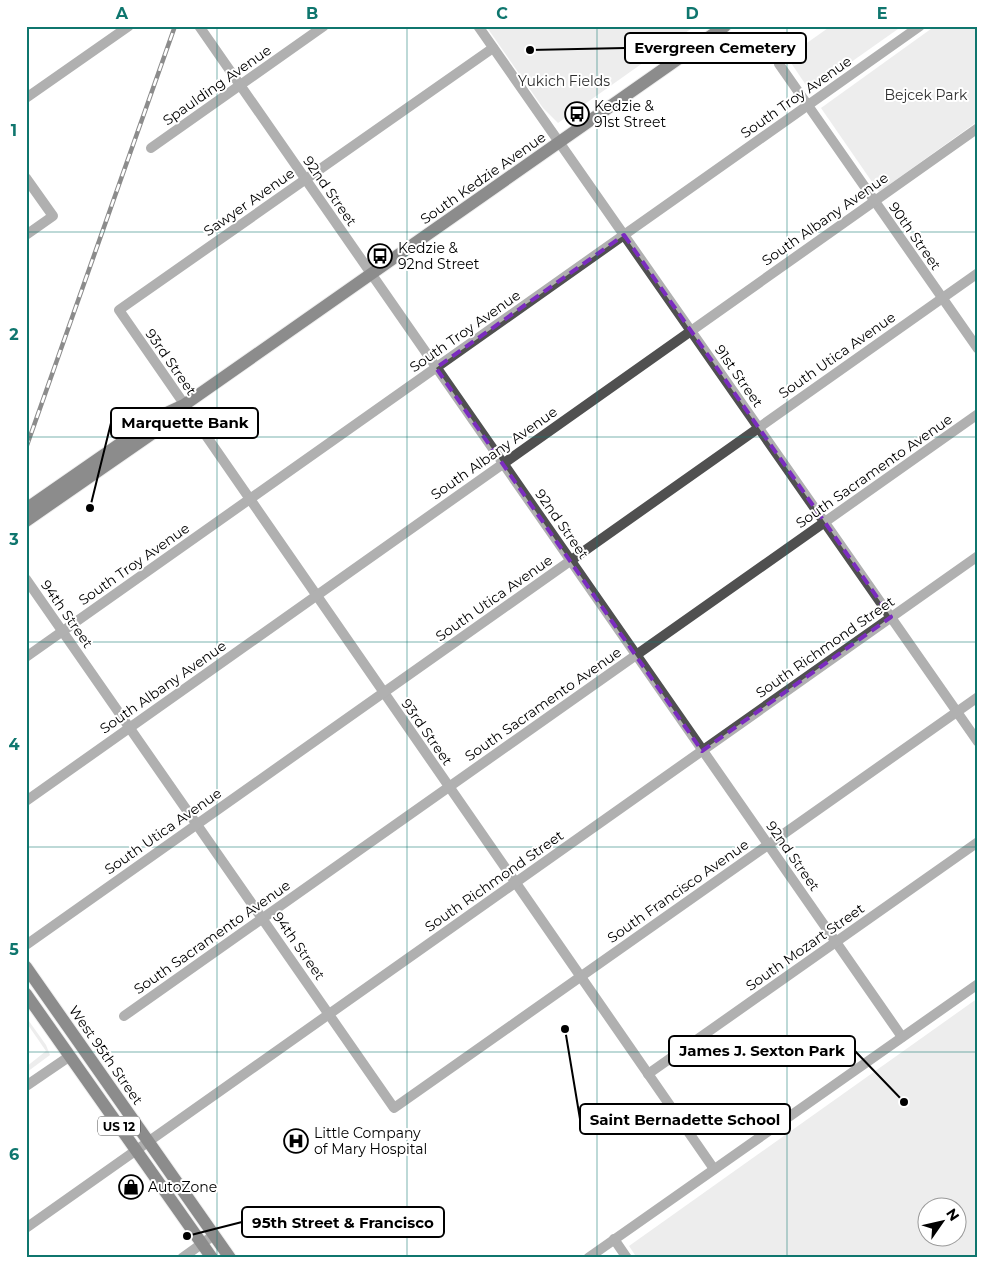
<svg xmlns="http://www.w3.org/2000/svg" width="1004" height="1284" viewBox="0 0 1004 1284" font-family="Montserrat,sans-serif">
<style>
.green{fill:#d7d7d7;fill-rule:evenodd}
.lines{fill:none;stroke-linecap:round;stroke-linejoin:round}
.major-casing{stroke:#dbdbdb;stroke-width:14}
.minor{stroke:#505050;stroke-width:10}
.major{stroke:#000;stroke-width:12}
.rail-casing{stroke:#000;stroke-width:4.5}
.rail{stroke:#fff;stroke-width:2.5;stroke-dasharray:8;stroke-linecap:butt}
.marked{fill:none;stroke:#7b2cbf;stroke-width:4;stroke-dasharray:10 6;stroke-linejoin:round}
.grid{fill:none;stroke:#0f766e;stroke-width:1;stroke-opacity:0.55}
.labels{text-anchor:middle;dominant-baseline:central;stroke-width:4;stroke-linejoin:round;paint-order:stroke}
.shield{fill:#fff;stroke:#4c4c4c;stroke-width:1}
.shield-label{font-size:12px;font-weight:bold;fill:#000}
.park-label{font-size:14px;fill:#2e2e2e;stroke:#fff}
.street-label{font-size:14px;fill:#000;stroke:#fff}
.poi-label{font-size:14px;fill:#000;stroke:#fff;text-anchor:start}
.leader{fill:none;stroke:#000;stroke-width:2}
.callout-dot{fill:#000;stroke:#fff;stroke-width:2}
.callout{fill:#fff;stroke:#000;stroke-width:2}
.callout-label{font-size:15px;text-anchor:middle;font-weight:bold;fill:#000}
.neatline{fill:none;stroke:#0f766e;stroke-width:2}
.grid-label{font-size:16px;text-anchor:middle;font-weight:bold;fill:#0f766e}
</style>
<rect width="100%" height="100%" fill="#fff"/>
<g class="green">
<path d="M486,26H695L558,123L543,108Z"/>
<path d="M831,26H896L898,29L810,91L787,57Z"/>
<path d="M935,26H978V121L879,192L821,108Z"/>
<path d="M978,998V1258H637L629,1246ZM926,1206H956V1236H926Z"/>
<path d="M26,1017L46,1045L50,1055L27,1072L26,1067L46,1051L26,1022Z"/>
</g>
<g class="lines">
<g class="major-casing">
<g id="major">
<path d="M26,509L160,416L184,405L725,26"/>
<path d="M26,521L163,426L178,411"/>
<path d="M26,967L230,1258"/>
<path d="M26,994L212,1258"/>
</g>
</g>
<g class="minor">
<path d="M199,26L902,1037"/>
<path d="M478,26L978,742"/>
<path d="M493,48L119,310L714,1169"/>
<path d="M779,64L978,349"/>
<path d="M26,98L129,26"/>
<path d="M151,148L324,26"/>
<path d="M26,178L53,216L26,235"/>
<path d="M26,579L394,1108L978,697"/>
<path d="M26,657L920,26"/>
<path d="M26,801L978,128"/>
<path d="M26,945L978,273"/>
<path d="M124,1016L978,414"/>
<path d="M648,1074L978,842"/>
<path d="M26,1086L70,1056"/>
<path d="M26,1228L978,556"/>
<path d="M614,1239L627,1258"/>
<path d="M182,1258L214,1235"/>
<path d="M588,1258L978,984"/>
</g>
<use href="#major" class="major"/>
<g class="rail-casing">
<path id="rail" d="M26,448L175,26"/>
</g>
<use href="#rail" class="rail"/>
</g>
<path d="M0 0H1004V1284H0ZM624,235L891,617L702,751L436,368Z" fill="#fff" fill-opacity=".55" fill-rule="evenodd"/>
<path class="marked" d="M624,235L891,617L702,751L436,368Z"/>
<path class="grid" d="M217,26V1258M407,26V1258M597,26V1258M787,26V1258M26,232H978M26,437H978M26,642H978M26,847H978M26,1052H978"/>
<defs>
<g id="bus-ring" transform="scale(1.25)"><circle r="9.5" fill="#fff" stroke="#000" stroke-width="1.5"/><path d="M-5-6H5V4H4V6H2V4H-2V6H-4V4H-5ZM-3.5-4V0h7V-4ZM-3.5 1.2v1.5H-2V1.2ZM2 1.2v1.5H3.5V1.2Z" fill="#000"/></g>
<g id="hospital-ring" transform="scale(1.25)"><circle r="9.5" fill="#fff" stroke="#000" stroke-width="1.5"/><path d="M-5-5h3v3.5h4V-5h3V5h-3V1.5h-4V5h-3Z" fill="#000"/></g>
<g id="shop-ring" transform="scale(1.25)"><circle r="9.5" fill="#fff" stroke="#000" stroke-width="1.5"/><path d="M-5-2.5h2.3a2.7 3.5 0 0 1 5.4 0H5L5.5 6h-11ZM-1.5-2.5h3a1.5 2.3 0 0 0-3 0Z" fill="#000"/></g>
</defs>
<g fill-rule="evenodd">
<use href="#bus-ring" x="577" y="114"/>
<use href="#bus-ring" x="380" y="256"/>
<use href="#hospital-ring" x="296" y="1141"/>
<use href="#shop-ring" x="131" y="1187"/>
</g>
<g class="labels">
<rect class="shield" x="98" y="1116.5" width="42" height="19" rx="4"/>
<g class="shield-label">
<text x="119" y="1126">US 12</text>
</g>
<g class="park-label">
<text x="564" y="81">Yukich Fields</text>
<text x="926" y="95">Bejcek Park</text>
</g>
<g class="street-label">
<text transform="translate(217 85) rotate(-35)">Spaulding Avenue</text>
<text transform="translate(796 97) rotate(-35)">South Troy Avenue</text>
<text transform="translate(483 178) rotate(-35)">South Kedzie Avenue</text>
<text transform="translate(330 191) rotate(55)">92nd Street</text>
<text transform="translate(249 202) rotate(-35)">Sawyer Avenue</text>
<text transform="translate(825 219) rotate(-35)">South Albany Avenue</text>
<text transform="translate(915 236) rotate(55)">90th Street</text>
<text transform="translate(465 331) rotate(-35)">South Troy Avenue</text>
<text transform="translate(837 355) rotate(-35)">South Utica Avenue</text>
<text transform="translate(171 362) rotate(55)">93rd Street</text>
<text transform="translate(739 376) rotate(55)">91st Street</text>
<text transform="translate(494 453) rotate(-35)">South Albany Avenue</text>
<text transform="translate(874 471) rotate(-35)">South Sacramento Avenue</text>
<text transform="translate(562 524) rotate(55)">92nd Street</text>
<text transform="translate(134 564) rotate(-35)">South Troy Avenue</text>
<text transform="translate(494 598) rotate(-35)">South Utica Avenue</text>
<text transform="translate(67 614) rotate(55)">94th Street</text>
<text transform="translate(825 647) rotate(-35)">South Richmond Street</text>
<text transform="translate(163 687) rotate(-35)">South Albany Avenue</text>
<text transform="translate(543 704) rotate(-35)">South Sacramento Avenue</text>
<text transform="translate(427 732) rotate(55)">93rd Street</text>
<text transform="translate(163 831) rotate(-35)">South Utica Avenue</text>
<text transform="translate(793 856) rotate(55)">92nd Street</text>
<text transform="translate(494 881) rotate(-35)">South Richmond Street</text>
<text transform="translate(678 891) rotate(-35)">South Francisco Avenue</text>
<text transform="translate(212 937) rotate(-35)">South Sacramento Avenue</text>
<text transform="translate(299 946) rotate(55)">94th Street</text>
<text transform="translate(805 947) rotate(-35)">South Mozart Street</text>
<text transform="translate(106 1055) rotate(55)">West 95th Street</text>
</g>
<g class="poi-label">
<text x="594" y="106">Kedzie &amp;<tspan x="594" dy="16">91st Street</tspan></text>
<text x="398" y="248">Kedzie &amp;<tspan x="398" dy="16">92nd Street</tspan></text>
<text x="314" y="1133">Little Company<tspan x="314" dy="16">of Mary Hospital</tspan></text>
<text x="148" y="1187">AutoZone</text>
</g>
</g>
<path class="leader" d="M530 50L625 48M90 508L111 423M904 1102L855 1051M565 1029L580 1119M187 1236L242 1222"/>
<g class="callout-dot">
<circle cx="530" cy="50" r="5"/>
<circle cx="90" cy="508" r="5"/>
<circle cx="904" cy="1102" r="5"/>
<circle cx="565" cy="1029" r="5"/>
<circle cx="187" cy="1236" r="5"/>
</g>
<g class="callout">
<rect x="625" y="33" width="181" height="30" rx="5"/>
<rect x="111" y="408" width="147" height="30" rx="5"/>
<rect x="669" y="1036" width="186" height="30" rx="5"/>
<rect x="580" y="1104" width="210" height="30" rx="5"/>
<rect x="242" y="1207" width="202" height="30" rx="5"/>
</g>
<g class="callout-label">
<text x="715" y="53">Evergreen Cemetery</text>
<text x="185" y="428">Marquette Bank</text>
<text x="762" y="1056">James J. Sexton Park</text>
<text x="685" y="1125">Saint Bernadette School</text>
<text x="343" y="1228">95th Street &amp; Francisco</text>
</g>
<rect width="1004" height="1284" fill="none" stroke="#ffffff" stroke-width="55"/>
<g transform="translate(942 1222) rotate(56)"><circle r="24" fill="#ffffff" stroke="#999999"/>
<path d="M0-4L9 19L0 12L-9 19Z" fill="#000000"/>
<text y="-8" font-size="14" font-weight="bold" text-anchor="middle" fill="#000000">N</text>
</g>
<rect x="28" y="28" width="948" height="1228" class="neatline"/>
<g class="grid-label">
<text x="122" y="19">A</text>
<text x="312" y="19">B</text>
<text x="502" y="19">C</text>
<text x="692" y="19">D</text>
<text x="882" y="19">E</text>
<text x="14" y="136">1</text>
<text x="14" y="340">2</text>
<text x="14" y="545">3</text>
<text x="14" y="750">4</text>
<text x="14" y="955">5</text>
<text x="14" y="1160">6</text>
</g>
</svg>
